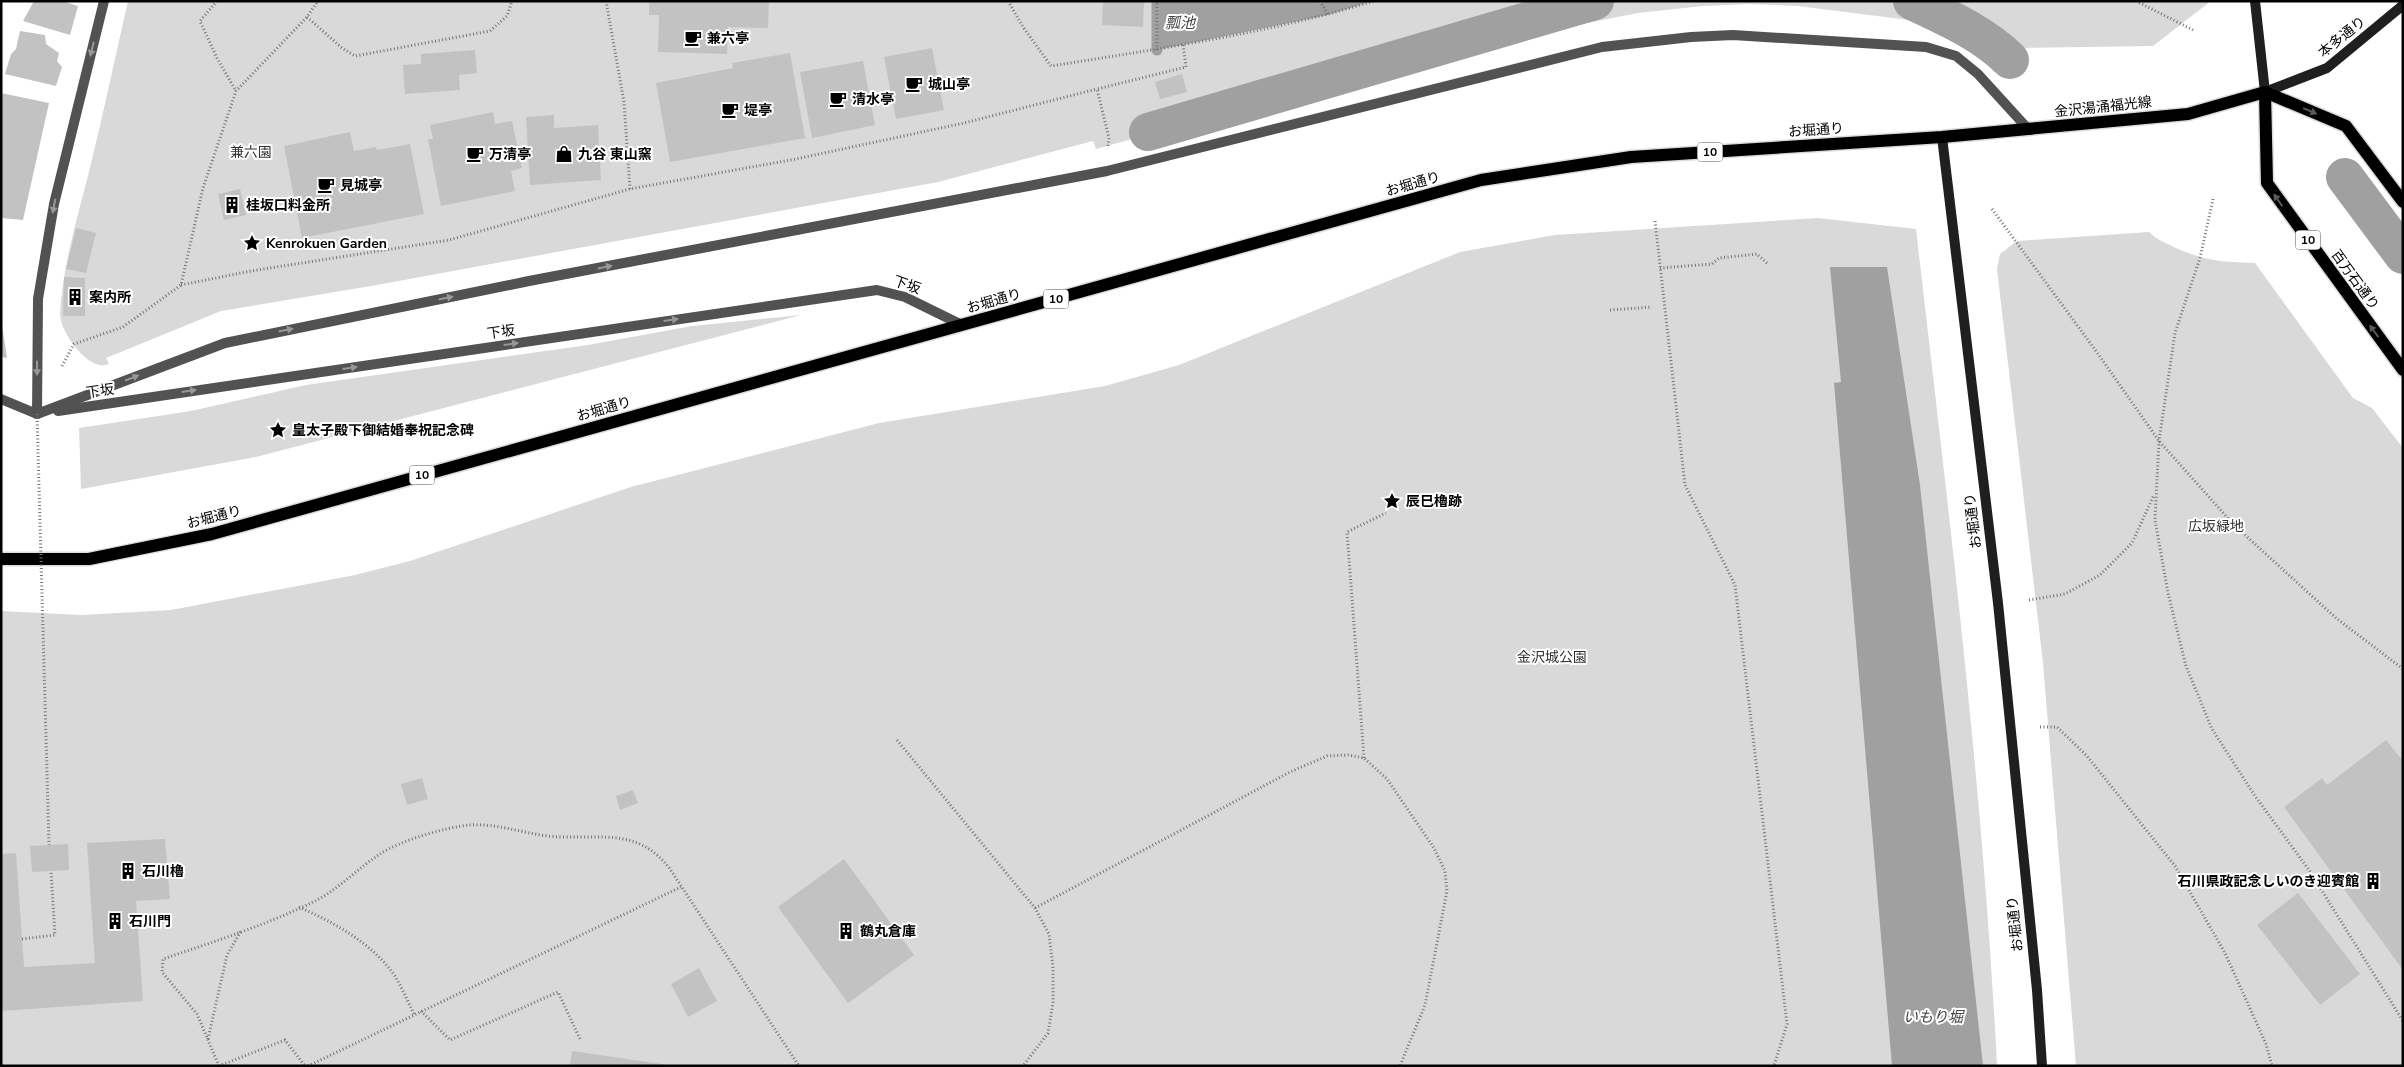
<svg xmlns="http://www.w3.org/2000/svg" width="2404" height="1067" viewBox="0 0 2404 1067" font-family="'Nunito Sans','Noto Sans JP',sans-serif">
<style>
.green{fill:#d9d9d9}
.water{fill:#a0a0a0}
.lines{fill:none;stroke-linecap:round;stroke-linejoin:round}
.stream{stroke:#a0a0a0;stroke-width:11}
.canal{stroke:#a0a0a0;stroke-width:38}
.building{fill:#c2c2c2}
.primary-casing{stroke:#dbdbdb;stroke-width:15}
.path{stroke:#747474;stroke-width:3;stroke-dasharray:1 2.5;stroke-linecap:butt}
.street{stroke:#525252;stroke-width:10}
.secondary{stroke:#1f1f1f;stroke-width:10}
.primary{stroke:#000;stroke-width:12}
.path-bridge{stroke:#747474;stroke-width:3;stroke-dasharray:1 2.5;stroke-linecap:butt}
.oneway{fill:#979797}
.oneway2{fill:#595959}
.labels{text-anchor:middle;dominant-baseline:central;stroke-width:4;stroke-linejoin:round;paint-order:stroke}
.shield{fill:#fff;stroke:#4c4c4c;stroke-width:1}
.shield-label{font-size:12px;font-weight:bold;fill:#000}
.street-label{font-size:14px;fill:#000;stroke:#fff}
.poi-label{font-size:14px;font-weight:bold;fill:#000;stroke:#fff;text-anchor:start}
.park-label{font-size:14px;fill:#303030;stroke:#fff}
.water-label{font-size:15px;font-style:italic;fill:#414141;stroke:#fff}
</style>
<rect width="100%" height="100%" fill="#fff"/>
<g class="green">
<path d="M128,1H2211L2153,46L2014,48L2015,60L2007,61L1984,43L1948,25L1798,6L1748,4L1703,6L1638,13L1516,37L1272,100L1096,149L1093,141L938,182L377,285L221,311L106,358L109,364C89,373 59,331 60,313C63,265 77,218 89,172C103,115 115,58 128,1Z"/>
<path d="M1818,218L1916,229C1948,507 1983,786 1997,1066H1V611L82,615L171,610L355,575L410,561L631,487L879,423L1105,386L1179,365L1460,252L1555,235Z"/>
<path d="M2149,232C2157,240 2166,243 2176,248C2206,261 2222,262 2255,263L2353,398L2372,408L2403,448V1066H2076L2043,663L1997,269L2000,254L2017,241Z"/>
<path d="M801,315L256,457L81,489L79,428L191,411L306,385L588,345L692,326Z"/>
</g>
<g class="water">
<path d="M1157,1H1372L1328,15L1157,50Z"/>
<path d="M1830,267H1887L1920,485L1983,1066H1892L1834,383L1841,382Z"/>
</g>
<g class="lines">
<path class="stream" d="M1157,50V1"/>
<g class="canal">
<path d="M1912,1C1946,17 1983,33 2010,60"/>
<path d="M1148,132L1595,1"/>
<path d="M2345,177L2403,255"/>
</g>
</g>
<g class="building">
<path d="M34,1H62L78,6L70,35L23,21Z"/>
<path d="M649,1H769L768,28L728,27L727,54L658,52L659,15H649Z"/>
<path d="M1103,1H1144L1143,27L1102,25Z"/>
<path d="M20,31L45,35L46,44L59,53L57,61L62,67L56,86L5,74L11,54L16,49Z"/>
<path d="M932,48L944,110L896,119L884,57Z"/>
<path d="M475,50L477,73L459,75L460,90L405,94L403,65L421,64V54Z"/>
<path d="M790,53L805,138L670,162L656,83L733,68L732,63Z"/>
<path d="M863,61L875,125L812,138L800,72Z"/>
<path d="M1182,74L1187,92L1160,99L1155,82Z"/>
<path d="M1,93L49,103L23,220L1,218Z"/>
<path d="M493,112L495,124L512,121L522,168L511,171L515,191L441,206L428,139H433L430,125Z"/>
<path d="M554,115V128L598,125L601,180L530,185L526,117Z"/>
<path d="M350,132L354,151L376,147L377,150L410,144L424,214L302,238L284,146Z"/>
<path d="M240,189L246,215L224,220L218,194Z"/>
<path d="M76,228L96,233L86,273L66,269Z"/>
<path d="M64,277L85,278V316H63Z"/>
<path d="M1,325H2L7,358L1,357Z"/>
<path d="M2386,740L2403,761V970L2284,807L2322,778L2327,785Z"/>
<path d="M422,778L428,799L407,805L401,784Z"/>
<path d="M633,790L638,803L620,810L616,796Z"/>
<path d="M165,839L170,899L136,901L143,1001L1,1011V854L16,853L24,967L95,963L87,843Z"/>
<path d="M68,844L69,870L32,872L30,846Z"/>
<path d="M844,859L914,955L848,1003L778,907Z"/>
<path d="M2298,893L2360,974L2320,1005L2257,925Z"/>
<path d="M699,968L717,1001L688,1017L671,984Z"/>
<path d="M572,1051L668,1065V1066H570Z"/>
</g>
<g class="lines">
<g class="primary-casing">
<g id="primary">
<path d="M2265,92L2267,183L2403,370"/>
<path d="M2265,92L2346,126L2403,202"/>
<path d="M1,559H89L212,534L1481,180L1631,157L1942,137L2188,114L2265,92"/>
</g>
</g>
<g class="path">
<path d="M217,1L200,21L217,58L236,91"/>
<path d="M606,1L624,102L630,189"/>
<path d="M1008,1L1023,27L1051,66C1158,49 1270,33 1374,1"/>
<path d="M1320,1L1328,15"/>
<path d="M2136,1L2195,31"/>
<path d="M307,17L342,48L355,56L490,31L507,16L512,1"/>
<path d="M1157,50V1"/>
<path d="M1108,146L1109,138L1097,89L1186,67L1183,44"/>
<path d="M2213,199L2200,258L2175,333L2159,441L2155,520L2168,593L2186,666L2212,729L2255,796L2309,870L2403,1021"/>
<path d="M1992,209L2096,351L2159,441L2234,525L2336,618L2403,669"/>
<path d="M1655,221L1685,485L1735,585L1787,1024L1774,1066"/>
<path d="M1660,268L1712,264L1719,258L1757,254L1768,264"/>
<path d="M181,285L251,271L449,240L630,189L796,159L964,123L1097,89"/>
<path d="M1610,310L1652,307"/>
<path d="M62,366L74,344L123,327L181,285L203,188L236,91L307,17L318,1"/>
<path d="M2029,600L2065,594L2100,575L2132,543L2154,495"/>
<path d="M2040,727H2057L2087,756L2175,866L2225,953L2266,1044L2272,1066"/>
<path d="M897,740L1035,908L1049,934L1053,968V1003L1048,1033L1023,1066"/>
<path d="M1364,758L1347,532L1386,513"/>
<path d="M299,907C335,923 372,943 395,976C402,988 408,1002 414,1014"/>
<path d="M1035,908L1290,772L1327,756L1348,755L1364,758L1387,779L1434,848L1445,871L1447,891L1425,1005L1400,1066"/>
<path d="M22,939L55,935L51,871"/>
<path d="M421,1011L450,1040L558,992L580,1039"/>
<path d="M208,1039L227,955L241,931"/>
<path d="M219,1066L197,1014L162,972L163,959C213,942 269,924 315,901C339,889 358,868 380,854C399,841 446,827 470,825C502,823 531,837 563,837C608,838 640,830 670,869L799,1066"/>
<path d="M219,1066L285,1040L305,1066"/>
<path d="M308,1066L681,887"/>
</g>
<g class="street">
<path d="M1,399L37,414"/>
<path d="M58,411L877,290L905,297L962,325"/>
<path d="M37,414L225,343L529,281L1107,171L1602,47L1691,37L1733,35L1926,47L1956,56L1978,74L2029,130"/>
<path d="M37,414L38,299L54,204L104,1"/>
</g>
<g class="secondary">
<path d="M2255,1L2265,92L2327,68L2403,5"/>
<path d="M1942,137L1998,603L2037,990L2042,1066"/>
</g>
<use href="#primary" class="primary"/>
<path class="path-bridge" d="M37,414L49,845"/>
</g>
<defs><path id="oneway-solid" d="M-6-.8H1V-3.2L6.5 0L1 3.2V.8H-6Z" transform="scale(1.25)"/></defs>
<g class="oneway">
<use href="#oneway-solid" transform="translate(92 49) rotate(104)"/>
<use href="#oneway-solid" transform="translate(54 206) rotate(101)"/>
<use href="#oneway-solid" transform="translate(605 267) rotate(-11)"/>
<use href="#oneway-solid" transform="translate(446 298) rotate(-11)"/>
<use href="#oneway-solid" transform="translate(671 320) rotate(-8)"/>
<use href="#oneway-solid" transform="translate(286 330) rotate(-11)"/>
<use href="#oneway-solid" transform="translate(511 344) rotate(-8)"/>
<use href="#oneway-solid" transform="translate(37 368) rotate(90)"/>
<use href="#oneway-solid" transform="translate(350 368) rotate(-8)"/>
<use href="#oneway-solid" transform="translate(132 378) rotate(-21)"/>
<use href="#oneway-solid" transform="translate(189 391) rotate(-8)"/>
</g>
<g class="oneway2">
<use href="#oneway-solid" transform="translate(2310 111) rotate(23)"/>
<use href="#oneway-solid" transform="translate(2278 200) rotate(-125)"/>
<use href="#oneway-solid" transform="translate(2374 331) rotate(-126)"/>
</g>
<defs>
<g id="cafe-bare" transform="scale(1.35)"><path d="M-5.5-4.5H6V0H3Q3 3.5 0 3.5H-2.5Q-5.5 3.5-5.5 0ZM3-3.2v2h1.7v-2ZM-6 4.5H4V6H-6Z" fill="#000" stroke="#fff" stroke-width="2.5" paint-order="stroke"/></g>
<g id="shop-bare" transform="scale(1.35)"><path d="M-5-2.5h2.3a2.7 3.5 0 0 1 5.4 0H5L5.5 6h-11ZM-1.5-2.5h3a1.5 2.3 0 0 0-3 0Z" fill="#000" stroke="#fff" stroke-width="2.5" paint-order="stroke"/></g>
<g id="building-bare" transform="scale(1.35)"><path d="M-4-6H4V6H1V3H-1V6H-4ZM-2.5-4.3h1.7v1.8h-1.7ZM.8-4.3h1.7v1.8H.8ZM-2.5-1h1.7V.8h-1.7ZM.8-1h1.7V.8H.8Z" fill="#000" stroke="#fff" stroke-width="2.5" paint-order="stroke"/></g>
<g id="sight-bare" transform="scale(1.35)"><path d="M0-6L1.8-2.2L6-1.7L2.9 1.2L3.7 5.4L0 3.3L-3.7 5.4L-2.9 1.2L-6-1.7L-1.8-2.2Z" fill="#000" stroke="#fff" stroke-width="2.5" paint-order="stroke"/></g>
</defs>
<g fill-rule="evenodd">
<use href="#cafe-bare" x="693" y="38"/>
<use href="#cafe-bare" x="914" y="84"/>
<use href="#cafe-bare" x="838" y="99"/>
<use href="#cafe-bare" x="730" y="110"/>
<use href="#cafe-bare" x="475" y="154"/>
<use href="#shop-bare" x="564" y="154"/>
<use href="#cafe-bare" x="326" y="185"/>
<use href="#building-bare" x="232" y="205"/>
<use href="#sight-bare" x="252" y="243"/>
<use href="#building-bare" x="75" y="297"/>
<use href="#sight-bare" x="278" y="430"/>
<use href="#sight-bare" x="1392" y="501"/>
<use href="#building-bare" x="128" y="871"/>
<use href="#building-bare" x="2373" y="881"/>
<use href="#building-bare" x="115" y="921"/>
<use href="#building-bare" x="846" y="931"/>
</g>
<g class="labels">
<g class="shield">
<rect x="1697.5" y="142.5" width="25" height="19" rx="4"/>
<rect x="2295.5" y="230.5" width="25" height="19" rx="4"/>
<rect x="1043.5" y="289.5" width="25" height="19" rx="4"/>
<rect x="409.5" y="465.5" width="25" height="19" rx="4"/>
</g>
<g class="shield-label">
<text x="1710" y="152">10</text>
<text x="2308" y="240">10</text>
<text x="1056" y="299">10</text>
<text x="422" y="475">10</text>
</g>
<g class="street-label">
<text transform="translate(2342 37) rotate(-39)">本多通り</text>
<text transform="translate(2103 107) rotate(-6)">金沢湯涌福光線</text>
<text transform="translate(1816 130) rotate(-4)">お堀通り</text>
<text transform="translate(1413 184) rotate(-16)">お堀通り</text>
<text transform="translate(2355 280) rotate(54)">百万石通り</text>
<text transform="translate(907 285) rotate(19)">下坂</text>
<text transform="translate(994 301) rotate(-16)">お堀通り</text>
<text transform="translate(501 332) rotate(-8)">下坂</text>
<text transform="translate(100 391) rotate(-8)">下坂</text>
<text transform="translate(604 409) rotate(-16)">お堀通り</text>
<text transform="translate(214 517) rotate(-14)">お堀通り</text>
<text transform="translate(1973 521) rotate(-97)">お堀通り</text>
<text transform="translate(2015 924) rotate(-96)">お堀通り</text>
</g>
<g class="poi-label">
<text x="707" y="38">兼六亭</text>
<text x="928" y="84">城山亭</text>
<text x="852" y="99">清水亭</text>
<text x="744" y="110">堤亭</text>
<text x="489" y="154">万清亭</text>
<text x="578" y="154">九谷 東山窯</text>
<text x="340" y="185">見城亭</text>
<text x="246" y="205">桂坂口料金所</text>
<text x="266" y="243">Kenrokuen Garden</text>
<text x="89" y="297">案内所</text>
<text x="292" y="430">皇太子殿下御結婚奉祝記念碑</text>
<text x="1406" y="501">辰巳櫓跡</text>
<text x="142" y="871">石川櫓</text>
<text x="2359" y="881" text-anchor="end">石川県政記念しいのき迎賓館</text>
<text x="129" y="921">石川門</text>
<text x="860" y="931">鶴丸倉庫</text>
</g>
<g class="park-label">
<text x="251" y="152">兼六園</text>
<text x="2216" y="526">広坂緑地</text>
<text x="1552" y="657">金沢城公園</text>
</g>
<g class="water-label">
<text x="1180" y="23">瓢池</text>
<text x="1933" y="1017">いもり堀</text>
</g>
</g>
<rect width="2404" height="1067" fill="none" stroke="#000000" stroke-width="5"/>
</svg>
